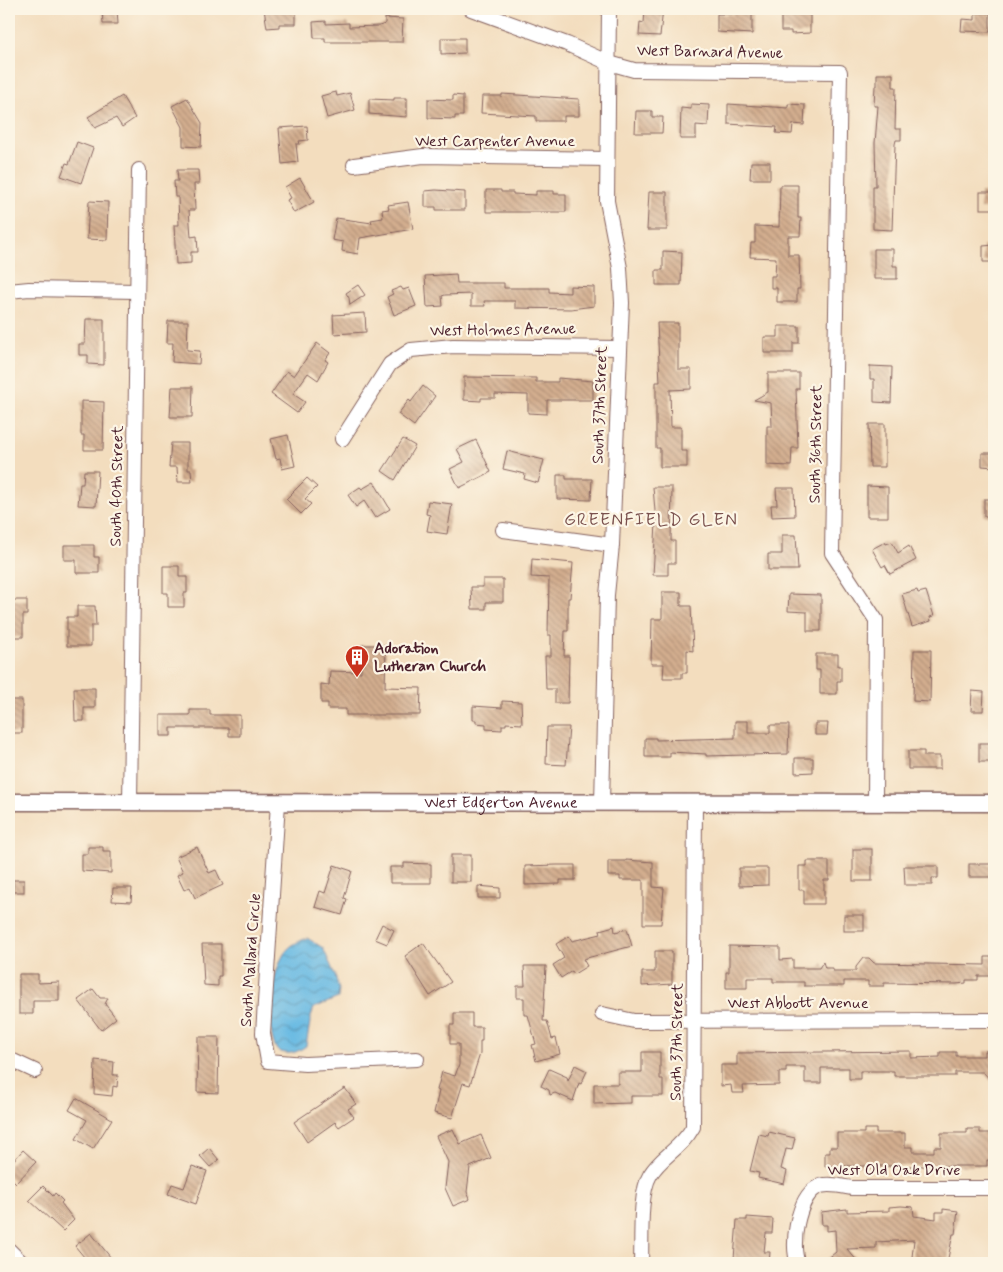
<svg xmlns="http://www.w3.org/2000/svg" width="1003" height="1272" viewBox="0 0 1003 1272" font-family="Mynerve,sans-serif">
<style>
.water{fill:url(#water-waves);stroke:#596c87}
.building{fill:url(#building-back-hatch)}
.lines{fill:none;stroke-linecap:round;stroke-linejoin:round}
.minor-casing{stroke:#85625e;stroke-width:16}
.tertiary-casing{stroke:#85625e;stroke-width:19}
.minor{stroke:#fff;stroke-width:14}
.tertiary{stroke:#fff;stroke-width:16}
.labels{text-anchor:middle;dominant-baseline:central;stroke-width:4.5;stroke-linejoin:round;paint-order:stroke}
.street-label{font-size:16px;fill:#4a1f2b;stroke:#fcf5e5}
.poi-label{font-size:16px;font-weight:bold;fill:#4a1f2b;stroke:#fcf5e5;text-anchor:start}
.neighbourhood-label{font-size:18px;letter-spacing:1px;fill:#7a514e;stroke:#fcf5e5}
</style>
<defs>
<pattern id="water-waves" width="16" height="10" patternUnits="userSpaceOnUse" patternTransform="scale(1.25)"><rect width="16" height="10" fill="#68bae3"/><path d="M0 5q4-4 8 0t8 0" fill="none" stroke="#5897b8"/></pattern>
<pattern id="building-back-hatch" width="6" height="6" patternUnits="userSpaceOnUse" patternTransform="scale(1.25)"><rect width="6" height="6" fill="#d3ae8f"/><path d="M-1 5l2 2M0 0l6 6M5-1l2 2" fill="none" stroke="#ad8d75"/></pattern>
</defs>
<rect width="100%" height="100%" fill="#fcf5e5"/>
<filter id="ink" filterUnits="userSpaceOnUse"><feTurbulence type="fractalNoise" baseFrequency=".02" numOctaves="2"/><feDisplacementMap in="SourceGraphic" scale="10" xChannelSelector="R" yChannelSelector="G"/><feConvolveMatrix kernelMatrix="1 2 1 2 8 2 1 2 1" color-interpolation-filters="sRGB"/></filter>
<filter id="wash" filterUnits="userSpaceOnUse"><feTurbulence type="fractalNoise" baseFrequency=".0096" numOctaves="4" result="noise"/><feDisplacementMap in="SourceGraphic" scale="20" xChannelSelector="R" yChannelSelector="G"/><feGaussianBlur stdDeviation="1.12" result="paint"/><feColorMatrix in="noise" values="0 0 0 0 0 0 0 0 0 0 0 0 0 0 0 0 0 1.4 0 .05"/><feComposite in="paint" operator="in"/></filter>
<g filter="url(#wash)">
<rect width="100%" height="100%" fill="#f3ddbe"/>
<path class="water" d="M307,938L323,948L335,975L339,990L338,998L314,1008L311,1016L306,1046C296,1053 288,1056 277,1050C264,1030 271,968 287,950C292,944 300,941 307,938Z"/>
<g id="blocks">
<g class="building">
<path d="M102,9H117L118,24H103Z"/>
<path d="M264,9H296V24H279V27L267,28Z"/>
<path d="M645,9H663L660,36L639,35L640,22L644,23Z"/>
<path d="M794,10H810V33L791,34V31H781V12H794Z"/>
<path d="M733,11H752V34L717,32V14H733Z"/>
<path d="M975,13H990V32L961,31L962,19L975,20Z"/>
<path d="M385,18L403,19L402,42H325V38H314L313,22L326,21V24L349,23V27L379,26L385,24Z"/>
<path d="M441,38H465V53L441,54Z"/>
<path d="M877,74H893V87H896L895,129H901V140H896L895,144L892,230L873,229V186H876L875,143L878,106H874L875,86H877Z"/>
<path d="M336,92L337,96L350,93L355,110L327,118L321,96Z"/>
<path d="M502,94L579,99V116H564V121H536V116L481,113L482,96H502Z"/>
<path d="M453,95L463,96V116H455V119L428,118V99L453,100Z"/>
<path d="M122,96L135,118L122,127L116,118L95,128L88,117Z"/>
<path d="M187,98L202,123L201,147L183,146V127L172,106Z"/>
<path d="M394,98H407V117L369,114V99L394,100Z"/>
<path d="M691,104L709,105L708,126L696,125V139H680L681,108L691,109Z"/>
<path d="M728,104L788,108V104L805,105L804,125L793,124L792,134L776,133L777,127L728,124Z"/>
<path d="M636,111H652V117H663L662,133H635Z"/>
<path d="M307,126L308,140L299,141L300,144H296L298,162L282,164L279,128Z"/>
<path d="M77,142L93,148L81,183L61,176L66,163L69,164Z"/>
<path d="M751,162H770V179H750Z"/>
<path d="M177,170H198L199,184H194L195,210H189L191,237L197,236L198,252H191V263L176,264L174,225H179L178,197H175L174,181H178Z"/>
<path d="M300,178L314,202L294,213L287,200L291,198L285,187Z"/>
<path d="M780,185H798V218H801L800,236H788V255H799L800,289H797V302H777V288H771V276H775L776,258L750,257L751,243H755V226L779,227Z"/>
<path d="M436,190L465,192V210H436V207H425V191Z"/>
<path d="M486,190H501V192H513V194L536,195V191H554V194H566V212H486Z"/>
<path d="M649,192H667V230H647Z"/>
<rect x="980" y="192" width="14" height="17"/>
<path d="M89,201L108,202L107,240L87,239Z"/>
<path d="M408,202L413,229L360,238L358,254L342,251L343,242L332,240L336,218L372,223L371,220L383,218L382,210L389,209L388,205Z"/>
<path d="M994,245V262H983V246Z"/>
<path d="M874,249H893V266H897V279H874Z"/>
<path d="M663,251L682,252L681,285H656V270H663Z"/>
<path d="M456,274L457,283H504V288H549V292L570,293V286L594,287V306L571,309L515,308V301H484L485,306H471V294L445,295L442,296L443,306L427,307L425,276Z"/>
<path d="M358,285L365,295L350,305L349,298L346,293Z"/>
<path d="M401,287L403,290L409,288L416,306L394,315L387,297L393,294L391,291Z"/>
<path d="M365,313L366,332L334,334L333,315Z"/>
<path d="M86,319H104V365L88,364V355H79V344H85Z"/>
<path d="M168,321H188L187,350L200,351L199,364L172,362L173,343H167Z"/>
<path d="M657,323H678V369H691V389L670,390L671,427H681V451H687V467H660V448H656V382H660Z"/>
<path d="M778,326H799V343H793V353H764V337H778Z"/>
<path d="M317,343L330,353L325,360L328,362L318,380L308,373L293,394L305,402L297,413L271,394L287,371L294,376Z"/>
<path d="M870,366L892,367L891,403L874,402V379H870Z"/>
<path d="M768,373H799V389H796L798,448H792L791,466L767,465V426H772L771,403L754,400L768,392Z"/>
<path d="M464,377L536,378V382H558V378L593,381V400H547V414L528,413V395L495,394V398H481V401L464,400Z"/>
<path d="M423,386L435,396L414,426L398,414L409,400L411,402Z"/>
<path d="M172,387H193L192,417H170Z"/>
<path d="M81,401L104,402L103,450H84V435H81Z"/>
<path d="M869,424H885V467H870Z"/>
<path d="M288,435L295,466L282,469L280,458L276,459L271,439Z"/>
<path d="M403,439L415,446L395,480L382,471Z"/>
<path d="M476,440L491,472L459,488L450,469L464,462L457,449Z"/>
<path d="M171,443H188V470H191L192,482H178L177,467H169Z"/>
<path d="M507,451L544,460L538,483L524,479L525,474L503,469Z"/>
<path d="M982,453H994V467L982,466Z"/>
<path d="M84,471H98L96,506L78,505L80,484H83Z"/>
<path d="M557,475H566V479H592L591,500L557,499Z"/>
<path d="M307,478L317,487L305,499L311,504L301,514L286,499Z"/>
<path d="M374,482L390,509L375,518L364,501L356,507L348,495L360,487L362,489Z"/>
<path d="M867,486L888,487V517H867Z"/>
<path d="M653,487H672L671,541H675V563H668V575H653L656,523Z"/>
<path d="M776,488H794L795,516L772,517L771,505H777Z"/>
<rect x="984" y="499" width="10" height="17"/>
<path d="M428,501L452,504L447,534L427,531L430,515L426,514Z"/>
<path d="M782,535H796L798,570H768V554H782Z"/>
<path d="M885,542L886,544L892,542L898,553L909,546L916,560L890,574L885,565L882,567L872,549Z"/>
<path d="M64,545H94V557H99V573H76V560H64Z"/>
<path d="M532,559L573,563L570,598H568V631H565L564,656H569L568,703H555V689H546L545,656H551V635H548L549,578L531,577Z"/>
<path d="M163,566H179V577H187V593H184V607H168V593H163Z"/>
<path d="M483,579H503V602H486V609H472L471,587H483Z"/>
<path d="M917,590L918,593L926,591L934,616L930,617L931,621L912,627L902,594Z"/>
<path d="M662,592H681V606H691L693,651L687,650V673H682V678H663L664,664H651L652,619H662Z"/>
<path d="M789,594L821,595V631H807V612L788,611Z"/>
<path d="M10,600H27V615H23V637H9Z"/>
<path d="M77,606H95L96,626H91V646H67V617H77Z"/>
<path d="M361,645H386L385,687L421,688L420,715H346V709H328V703H321V684L329,685L330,671L361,672Z"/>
<path d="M914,650H931L930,702L913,701Z"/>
<path d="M816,654H838V666H841V681H837V694H820V670H816Z"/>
<path d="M74,688H95V708H84V721H75Z"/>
<path d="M972,691L984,692L983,711H971Z"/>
<rect x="9" y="700" width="13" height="33"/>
<path d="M502,701L521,702L522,724L506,723V725H502V730L486,729V724L476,723V720H473V706L502,708Z"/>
<path d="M190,710H210V715H240V736H229V728H171V736H160V715H190Z"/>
<path d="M735,721H748V733H770V725H789L788,754L706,756V754L670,752V757H645V738H656V740L735,738Z"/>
<path d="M815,723H828L827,735H815Z"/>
<path d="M547,727H569L566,765L546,764Z"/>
<rect x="979" y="743" width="15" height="19"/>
<path d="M908,751H924V756H940V769H908Z"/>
<path d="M795,758H813V772L795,773Z"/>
<path d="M88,847H103V851H111V873L82,871V854H88Z"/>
<path d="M197,847L209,873L216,870L223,885L195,898L190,887L184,890L177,875L183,872L176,857Z"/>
<rect x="853" y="849" width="19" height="32"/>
<rect x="451" y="855" width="20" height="27"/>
<path d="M626,860L653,862V887L664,888L661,924H643V880H620V876H608V861H626Z"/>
<path d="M807,861H829V880H824V904H804V890H799V866H807Z"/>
<path d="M404,863L431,864V883H390V867H404Z"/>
<rect x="969" y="864" width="25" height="13"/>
<path d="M334,865L352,871L344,898L347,899L342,915L315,907L320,891L325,893Z"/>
<path d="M557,865H575V880H560V884L525,885V866Z"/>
<path d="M904,866H938V878H932V885H905Z"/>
<path d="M739,868H768V885L739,886Z"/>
<rect x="13" y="880" width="11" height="12"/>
<path d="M478,886L500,888V898H478Z"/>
<path d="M113,888H132L131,902L112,901Z"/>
<rect x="844" y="915" width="20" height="16"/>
<path d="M382,924L394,930L387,944L375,939Z"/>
<path d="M614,926L615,932L627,929L632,946L583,959L587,966L574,974L572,971L561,978L553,965L564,958L556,944L569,936L572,941L601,934L600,930Z"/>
<path d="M423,943L451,982L430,996L405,956Z"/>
<path d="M202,944H221V976H218V986L204,985Z"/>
<path d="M729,946L780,947V960L793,959V968H819L823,962L825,968H833V971H856V967L863,958H869L874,963L985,965V957H994V976H978V980H966V983L956,984L884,983V986H868V981H844V986H804V982H773V978H747V988H726V972H729Z"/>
<path d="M655,951H672V984L642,986V972H655Z"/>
<path d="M524,966H546L543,1021H547L552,1039L556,1038L560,1054L536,1061L532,1045L536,1044L528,1015H524V998H517V986H525Z"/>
<path d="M19,974H38V983L59,982V1001H33V1014H19Z"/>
<path d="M93,989L100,998H108L105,1004L116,1018L101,1030L78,1000Z"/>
<path d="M454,1013H472V1027H482V1041H480V1054L470,1085L463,1083L452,1118L434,1113L439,1091L437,1090L442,1072L455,1076L459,1065V1044H450V1025H454Z"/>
<path d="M198,1037H219L218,1093L197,1092Z"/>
<path d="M911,1051V1058L940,1057V1052H956V1056H984V1051H994V1084L983,1072H955V1076H894V1071H860V1079H849V1068H821V1083H805V1067H786V1072H779V1085L743,1086L744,1093H732L731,1085L721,1086V1065H737V1053Z"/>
<path d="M642,1052H660V1079H663V1096H631V1103L594,1104V1084H618V1072H642Z"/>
<path d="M95,1060L114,1062L113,1075H118L117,1087L113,1086L112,1096L94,1094Z"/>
<path d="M575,1065L587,1071L581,1084L579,1083L573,1101L555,1093L550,1095L549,1090L541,1086L549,1069L567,1077L568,1081Z"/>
<path d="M345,1088L356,1104L348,1109L354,1117L339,1127L335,1122L307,1142L294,1122Z"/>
<path d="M76,1098L112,1119L93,1149L76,1139L87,1120L69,1110Z"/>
<path d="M453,1129L460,1144L481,1135L491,1158L470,1167L467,1192L470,1199L453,1206L445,1188L448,1162L436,1136Z"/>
<path d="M864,1129H876V1133H905V1147H913V1152H934V1147H941V1133H967V1129H980V1133H994V1160H987V1166H825V1153H830V1147H837V1133H864Z"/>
<path d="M769,1132L795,1138L792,1150L786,1149L781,1169L787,1171L784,1184L758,1178L759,1173L750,1171L759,1134L768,1136Z"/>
<path d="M209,1148L219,1160L210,1167L200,1156Z"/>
<path d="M23,1150L36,1162L16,1183L9,1176V1165Z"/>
<path d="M192,1166L207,1171L196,1204L168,1194L172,1184L184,1188Z"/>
<path d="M43,1186L53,1196L55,1193L63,1201L61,1203L74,1220L63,1231L29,1200Z"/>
<path d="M901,1206L913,1207L914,1216L936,1219V1212H943V1209L958,1211L955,1234H953L947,1263H917V1258L912,1257L914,1240L876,1242V1248L847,1249L859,1263H822L836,1252L835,1230L827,1231V1225H822L821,1212L847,1209V1212L889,1211V1207Z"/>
<path d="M747,1217L773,1219L772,1233H766L764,1252H770L769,1263H743V1260L734,1259L737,1220H747Z"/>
<path d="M91,1233L115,1263H89L75,1246Z"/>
</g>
</g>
</g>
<g filter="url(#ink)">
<use href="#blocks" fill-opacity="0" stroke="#85625e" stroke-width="1"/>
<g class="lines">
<g class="minor-casing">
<g id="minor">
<path d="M471,9L567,44L609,63L634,70L840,72L832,553L876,620L875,803"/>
<path d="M354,165L423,156L606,159"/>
<path d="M9,291L29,289L136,291"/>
<path d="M342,439L390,364L411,350L453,346L620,348"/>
<path d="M503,530L612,545"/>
<path d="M130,802L139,170"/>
<path d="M278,803L263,1033L268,1061L305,1064L417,1059"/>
<path d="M602,803L607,595L612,545L622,303L620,268L607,201L609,9"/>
<path d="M602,1014L634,1021L994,1020"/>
<path d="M9,1059L35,1071"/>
<path d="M9,1250L22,1263"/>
<path d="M641,1263C642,1241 639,1193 650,1175C661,1156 681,1149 693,1127L695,802"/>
<path d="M798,1263C790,1245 798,1199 816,1188C825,1182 841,1186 851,1188H994"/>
</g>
</g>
<g class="tertiary-casing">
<g id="tertiary">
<path id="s1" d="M9,802L994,803"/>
</g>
</g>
<use href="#minor" class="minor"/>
<use href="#tertiary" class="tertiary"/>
</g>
</g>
<defs>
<g id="building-pin" transform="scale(1.25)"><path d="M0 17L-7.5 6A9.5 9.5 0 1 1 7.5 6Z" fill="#c8321e" stroke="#fcf5e5"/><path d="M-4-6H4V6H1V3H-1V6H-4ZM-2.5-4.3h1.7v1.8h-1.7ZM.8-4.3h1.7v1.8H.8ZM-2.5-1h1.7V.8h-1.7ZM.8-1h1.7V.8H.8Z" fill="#fff"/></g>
</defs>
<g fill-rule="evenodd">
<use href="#building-pin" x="357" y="657"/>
</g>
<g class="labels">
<g class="street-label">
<text transform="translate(710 52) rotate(1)">West Barnard Avenue</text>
<text x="495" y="141">West Carpenter Avenue</text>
<text transform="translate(503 330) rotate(-1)">West Holmes Avenue</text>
<text transform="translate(600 405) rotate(-88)">South 37th Street</text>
<text transform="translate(816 444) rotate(-89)">South 36th Street</text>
<text transform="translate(117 486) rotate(-89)">South 40th Street</text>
<text stroke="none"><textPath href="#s1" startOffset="492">West Edgerton Avenue</textPath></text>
<text transform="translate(251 960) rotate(-86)">South Mallard Circle</text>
<text x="798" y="1003">West Abbott Avenue</text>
<text transform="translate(677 1042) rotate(-89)">South 37th Street</text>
<text x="894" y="1170">West Old Oak Drive</text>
</g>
<g class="poi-label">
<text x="374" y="648">Adoration<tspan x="374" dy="18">Lutheran Church</tspan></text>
</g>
<g class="neighbourhood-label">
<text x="651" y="520">GREENFIELD GLEN</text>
</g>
</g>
<rect width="1003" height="1272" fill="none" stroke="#fcf5e5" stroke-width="30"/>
</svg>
